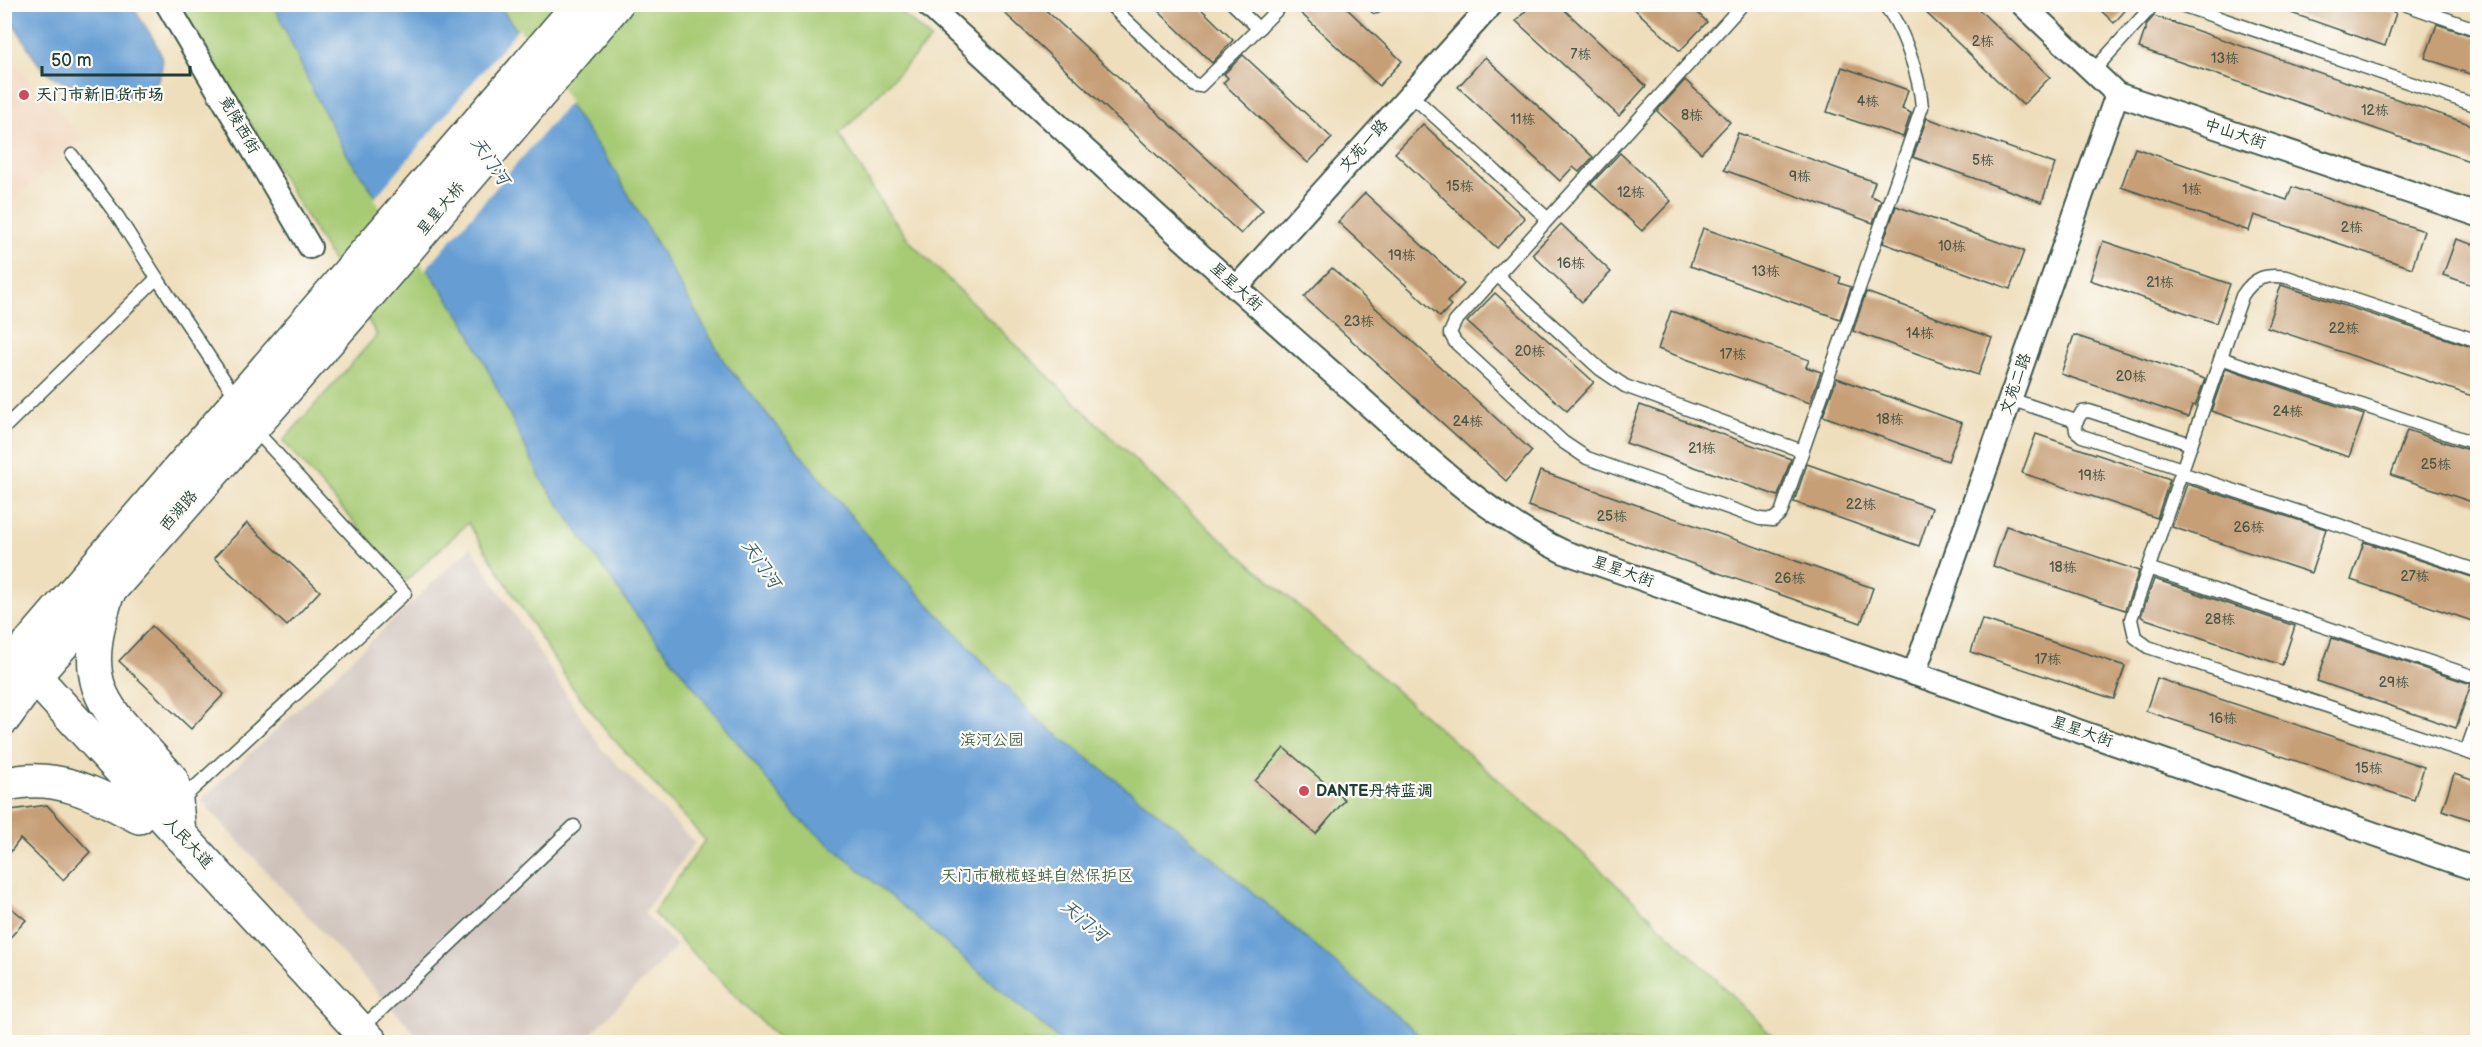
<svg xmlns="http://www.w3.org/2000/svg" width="2482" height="1047" viewBox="0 0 2482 1047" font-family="'Balsamiq Sans','LXGW WenKai TC',sans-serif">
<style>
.built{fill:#f1d5bd}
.industrial{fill:#cec1ba}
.green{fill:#a7ca74;stroke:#638454;stroke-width:1.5}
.water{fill:#669ed4;stroke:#426e84;stroke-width:1.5}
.pier{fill:#eedebc}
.building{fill:#c69f77}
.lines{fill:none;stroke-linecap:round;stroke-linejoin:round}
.lane-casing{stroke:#3e5548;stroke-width:15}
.street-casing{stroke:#3e5548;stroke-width:26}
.secondary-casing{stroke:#3e5548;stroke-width:36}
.lane{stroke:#fff;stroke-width:12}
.street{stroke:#fff;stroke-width:22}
.secondary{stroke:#fff;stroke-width:33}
.poi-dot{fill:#d1495b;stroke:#fdfcf7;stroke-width:2}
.labels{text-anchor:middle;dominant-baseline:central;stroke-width:4.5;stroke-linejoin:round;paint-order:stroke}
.number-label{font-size:14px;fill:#495645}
.poi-label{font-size:16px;font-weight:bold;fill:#1f3d34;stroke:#fdfcf7;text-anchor:start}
.street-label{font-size:16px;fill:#1f3d34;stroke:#fdfcf7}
.park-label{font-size:16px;fill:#416044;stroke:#fdfcf7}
.water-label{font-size:18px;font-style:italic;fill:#385f6c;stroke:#fdfcf7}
</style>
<rect width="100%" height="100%" fill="#fdfcf7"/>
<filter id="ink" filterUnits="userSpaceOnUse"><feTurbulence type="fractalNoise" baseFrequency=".0167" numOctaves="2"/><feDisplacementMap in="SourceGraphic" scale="12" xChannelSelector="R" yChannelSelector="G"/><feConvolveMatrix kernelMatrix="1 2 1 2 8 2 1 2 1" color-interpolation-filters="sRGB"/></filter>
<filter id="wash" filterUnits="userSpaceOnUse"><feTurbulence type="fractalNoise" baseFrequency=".008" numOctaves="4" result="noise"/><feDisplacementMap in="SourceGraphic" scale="24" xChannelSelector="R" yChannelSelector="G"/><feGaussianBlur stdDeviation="1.35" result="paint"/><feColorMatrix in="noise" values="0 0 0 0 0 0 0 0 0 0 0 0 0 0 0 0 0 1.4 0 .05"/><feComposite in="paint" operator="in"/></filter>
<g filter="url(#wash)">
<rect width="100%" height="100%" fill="#eedebc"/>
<path class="built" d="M4,51L83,139L5,207H4Z"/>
<path class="industrial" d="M471,547L601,748L695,843L644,913L677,946L583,1042H423L201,800Z"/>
<path class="green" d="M180,5H893L931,39L840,134L886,210L914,246L1169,493L1586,856L1711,974L1778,1042H782L653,913L705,840L609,734L570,684L468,523L406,581L283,441L377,335Z"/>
<g class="water">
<path d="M5,4L132,5C140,22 163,46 162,65C158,117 75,92 49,74C29,59 24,31 5,16Z"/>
<path d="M274,5H499L613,168L725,363L891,564L1037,719L1179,829L1427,1042H1062L795,815L635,613L541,479L464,321L349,158L312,89Z"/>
</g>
<path class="pier" d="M519,28L570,102L425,270L374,199Z"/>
<g id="blocks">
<g class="building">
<path d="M995,4H1039L1263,210L1241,234Z"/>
<path d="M1151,4H1196L1233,40L1212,63Z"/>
<path d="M1291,4H1342L1402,61L1379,86Z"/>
<path d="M1532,4H1558L1646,86L1619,116L1516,21Z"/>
<path d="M1629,4H1689L1707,22L1680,51Z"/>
<path d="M1917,4H1973L2050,77L2023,105Z"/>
<path d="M2094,4H2131L2114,23Z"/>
<path d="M2274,4H2372L2396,13L2385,46L2274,7Z"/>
<path d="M2154,16L2478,127V164L2139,48L2147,24Z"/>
<path d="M2437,24L2478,38V77L2425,58Z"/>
<path d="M1243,55L1332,138L1308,163L1223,83L1228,78L1224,74Z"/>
<path d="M1485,57L1593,157L1579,172L1573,167L1560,181L1458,87Z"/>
<path d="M1842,67L1908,90L1902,109L1911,113L1903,137L1827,112Z"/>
<path d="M1685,80L1730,122L1701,153L1657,111Z"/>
<path d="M1927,118L2055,164L2042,202L1913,157Z"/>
<path d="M1423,124L1525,218L1497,248L1395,153Z"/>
<path d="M1738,133L1875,182L1870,196L1881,200L1873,223L1724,170Z"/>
<path d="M2135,148L2287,200L2292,187L2424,231L2412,268L2254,215L2249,231L2121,187Z"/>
<path d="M1620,153L1671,201L1642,231L1591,184Z"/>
<path d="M1365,193L1464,284L1447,302L1451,305L1440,317L1338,222Z"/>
<path d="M1896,206L2024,251L2010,289L1883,243Z"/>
<path d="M1561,224L1611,272L1582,302L1532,254Z"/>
<path d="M1703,228L1841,277L1839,283L1851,287L1840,319L1690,266Z"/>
<path d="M2456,239L2478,246V287L2443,275Z"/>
<path d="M2103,241L2230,284L2216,323L2090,280Z"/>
<path d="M1332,268L1532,451L1506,481L1304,297Z"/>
<path d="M2281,285L2478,349V398L2267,327Z"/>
<path d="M1866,292L1992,338L1978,375L1853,331Z"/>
<path d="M1495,293L1594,382L1567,411L1467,322Z"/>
<path d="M1671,311L1809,360L1806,367L1821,372L1810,403L1658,349Z"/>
<path d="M2074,335L2205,379L2195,406L2192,405L2188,417L2061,374Z"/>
<path d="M2226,368L2364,415L2349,457L2211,411Z"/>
<path d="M1837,378L1962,423L1948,461L1823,416Z"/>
<path d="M1640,405L1791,459L1778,496L1626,443Z"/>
<path d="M2407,430L2478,453V504L2391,475Z"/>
<path d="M2036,434L2170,479L2157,518L2022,473Z"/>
<path d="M1807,464L1932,508L1919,546L1794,502Z"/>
<path d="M1540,471L1873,588L1861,623L1528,506Z"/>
<path d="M2187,484L2326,529L2311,573L2172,527Z"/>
<path d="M247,523L320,591L287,626L214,558Z"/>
<path d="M2006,526L2139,571L2125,610L1993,566Z"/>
<path d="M2364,542L2478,579V623L2351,580Z"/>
<path d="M2154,579L2295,626L2282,665L2143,618L2141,616Z"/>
<path d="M1982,619L2125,666L2114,699L1971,652Z"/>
<path d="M152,626L224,694L191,729L119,661Z"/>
<path d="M2332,638L2471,684L2456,728L2317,681Z"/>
<path d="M2157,678L2424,767L2414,800L2146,711Z"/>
<path d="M1284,748L1345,800L1316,834L1255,781Z"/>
<path d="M2454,774L2478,782V822L2442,810Z"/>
<path d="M47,805L90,852L63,880L20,839L4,861V811Z"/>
<path d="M4,902L26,920L4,944Z"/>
</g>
</g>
</g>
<g filter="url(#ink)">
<use href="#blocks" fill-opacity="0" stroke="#3e5548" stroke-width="1.5"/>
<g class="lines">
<g class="lane-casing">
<g id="lane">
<path d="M1109,4L1194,85L1200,86L1283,4"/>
<path d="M1233,4L1259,29"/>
<path d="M1374,4L1376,7"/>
<path d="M1743,4L1455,322L1450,333L1455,342L1563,442L1587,458L1760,519L1773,520L1781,513L1922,107C1920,79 1903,24 1883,4"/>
<path d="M2178,4L2478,106"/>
<path d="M2404,4L2478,30"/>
<path d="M2093,71L2154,4"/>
<path d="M1411,95L1548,219"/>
<path d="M72,155L118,217L157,278"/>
<path d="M1497,275L1600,369L1625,386L1802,451"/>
<path d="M2478,341L2287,277C2265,274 2254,277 2242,296L2131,619L2135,637L2148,647L2478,756"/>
<path d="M2221,358L2478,444"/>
<path d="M2010,399L2076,421"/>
<path d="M4,428L157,278L237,399"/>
<path d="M2182,469L2082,436L2076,431L2075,424L2082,412L2089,411L2191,444"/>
<path d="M2181,473L2478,571"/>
<path d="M2148,568L2478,678"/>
<path d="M2466,752L2478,718"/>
<path d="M180,801L405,593L254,429"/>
<path d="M361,1029L574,826"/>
</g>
</g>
<g class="street-casing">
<g id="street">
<path d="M167,4L310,247"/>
<path d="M927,4C1060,127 1193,250 1329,370C1404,435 1474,509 1564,552L2478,870"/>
<path d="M2022,4L2117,94L2478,215"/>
<path d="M1236,288L1492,4"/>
<path d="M1914,674L2117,94"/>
</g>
</g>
<g class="secondary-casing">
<g id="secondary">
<path d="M106,598C74,699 113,711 171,779L175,789L179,834"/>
<path d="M21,662L371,1042"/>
<path d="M4,673L580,4"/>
<path d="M4,718L34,677L357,308L616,4"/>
<path d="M4,785C54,771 96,794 139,817"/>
</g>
</g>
<use href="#lane" class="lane"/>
<use href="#street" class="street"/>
<use href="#secondary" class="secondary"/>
</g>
</g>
<g class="poi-dot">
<circle cx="24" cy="95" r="6"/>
<circle cx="1304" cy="791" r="6"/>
</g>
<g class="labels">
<g class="number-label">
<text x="1983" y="41">2栋</text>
<text x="1581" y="54">7栋</text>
<text x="2225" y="58">13栋</text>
<text x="1868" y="101">4栋</text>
<text x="2375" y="110">12栋</text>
<text x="1692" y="115">8栋</text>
<text x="1523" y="119">11栋</text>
<text x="1983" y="160">5栋</text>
<text x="1800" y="176">9栋</text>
<text x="1460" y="186">15栋</text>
<text x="2192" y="189">1栋</text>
<text x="1631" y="192">12栋</text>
<text x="2352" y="227">2栋</text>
<text x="1952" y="246">10栋</text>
<text x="1402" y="255">19栋</text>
<text x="1571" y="263">16栋</text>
<text x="1766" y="271">13栋</text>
<text x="2160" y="282">21栋</text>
<text x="1359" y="321">23栋</text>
<text x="2344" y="328">22栋</text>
<text x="1920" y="333">14栋</text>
<text x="1530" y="351">20栋</text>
<text x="1733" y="354">17栋</text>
<text x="2131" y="376">20栋</text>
<text x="2288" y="411">24栋</text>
<text x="1890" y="419">18栋</text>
<text x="1468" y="421">24栋</text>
<text x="1702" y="448">21栋</text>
<text x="2436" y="464">25栋</text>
<text x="2092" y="475">19栋</text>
<text x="1861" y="504">22栋</text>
<text x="1612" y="516">25栋</text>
<text x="2249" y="527">26栋</text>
<text x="2063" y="567">18栋</text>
<text x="2415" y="576">27栋</text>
<text x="1790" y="578">26栋</text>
<text x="2220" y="619">28栋</text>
<text x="2048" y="659">17栋</text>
<text x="2394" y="682">29栋</text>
<text x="2223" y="718">16栋</text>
<text x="2369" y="768">15栋</text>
</g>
<g class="poi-label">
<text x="36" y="95">天门市新旧货市场</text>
<text x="1316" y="791">DANTE丹特蓝调</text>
</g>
<g class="street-label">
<text transform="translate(239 125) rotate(60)">竟陵西街</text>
<text transform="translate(2235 134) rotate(18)">中山大街</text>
<text transform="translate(1364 146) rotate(-48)">文苑一路</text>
<text transform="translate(441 209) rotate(-50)">星星大桥</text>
<text transform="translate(1236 287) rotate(42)">星星大街</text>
<text transform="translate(2016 384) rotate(-71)">文苑二路</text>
<text transform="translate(179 511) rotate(-49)">西湖路</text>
<text transform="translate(1623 572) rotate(19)">星星大街</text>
<text transform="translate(2082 732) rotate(19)">星星大街</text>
<text transform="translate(188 843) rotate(47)">人民大道</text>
</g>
<g class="park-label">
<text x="992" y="740">滨河公园</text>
<text x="1037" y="876">天门市橄榄蛏蚌自然保护区</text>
</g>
<g class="water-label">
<text transform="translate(490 161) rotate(56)">天门河</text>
<text transform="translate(761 564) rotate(56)">天门河</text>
<text transform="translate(1084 921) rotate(40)">天门河</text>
</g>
</g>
<rect width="2482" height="1047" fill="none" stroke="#fdfcf7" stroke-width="24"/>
<path d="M42 66v9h148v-9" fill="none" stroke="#1f3d34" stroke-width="3"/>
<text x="51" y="66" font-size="18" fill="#1f3d34" stroke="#fdfcf7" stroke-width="4.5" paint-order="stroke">50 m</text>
</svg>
